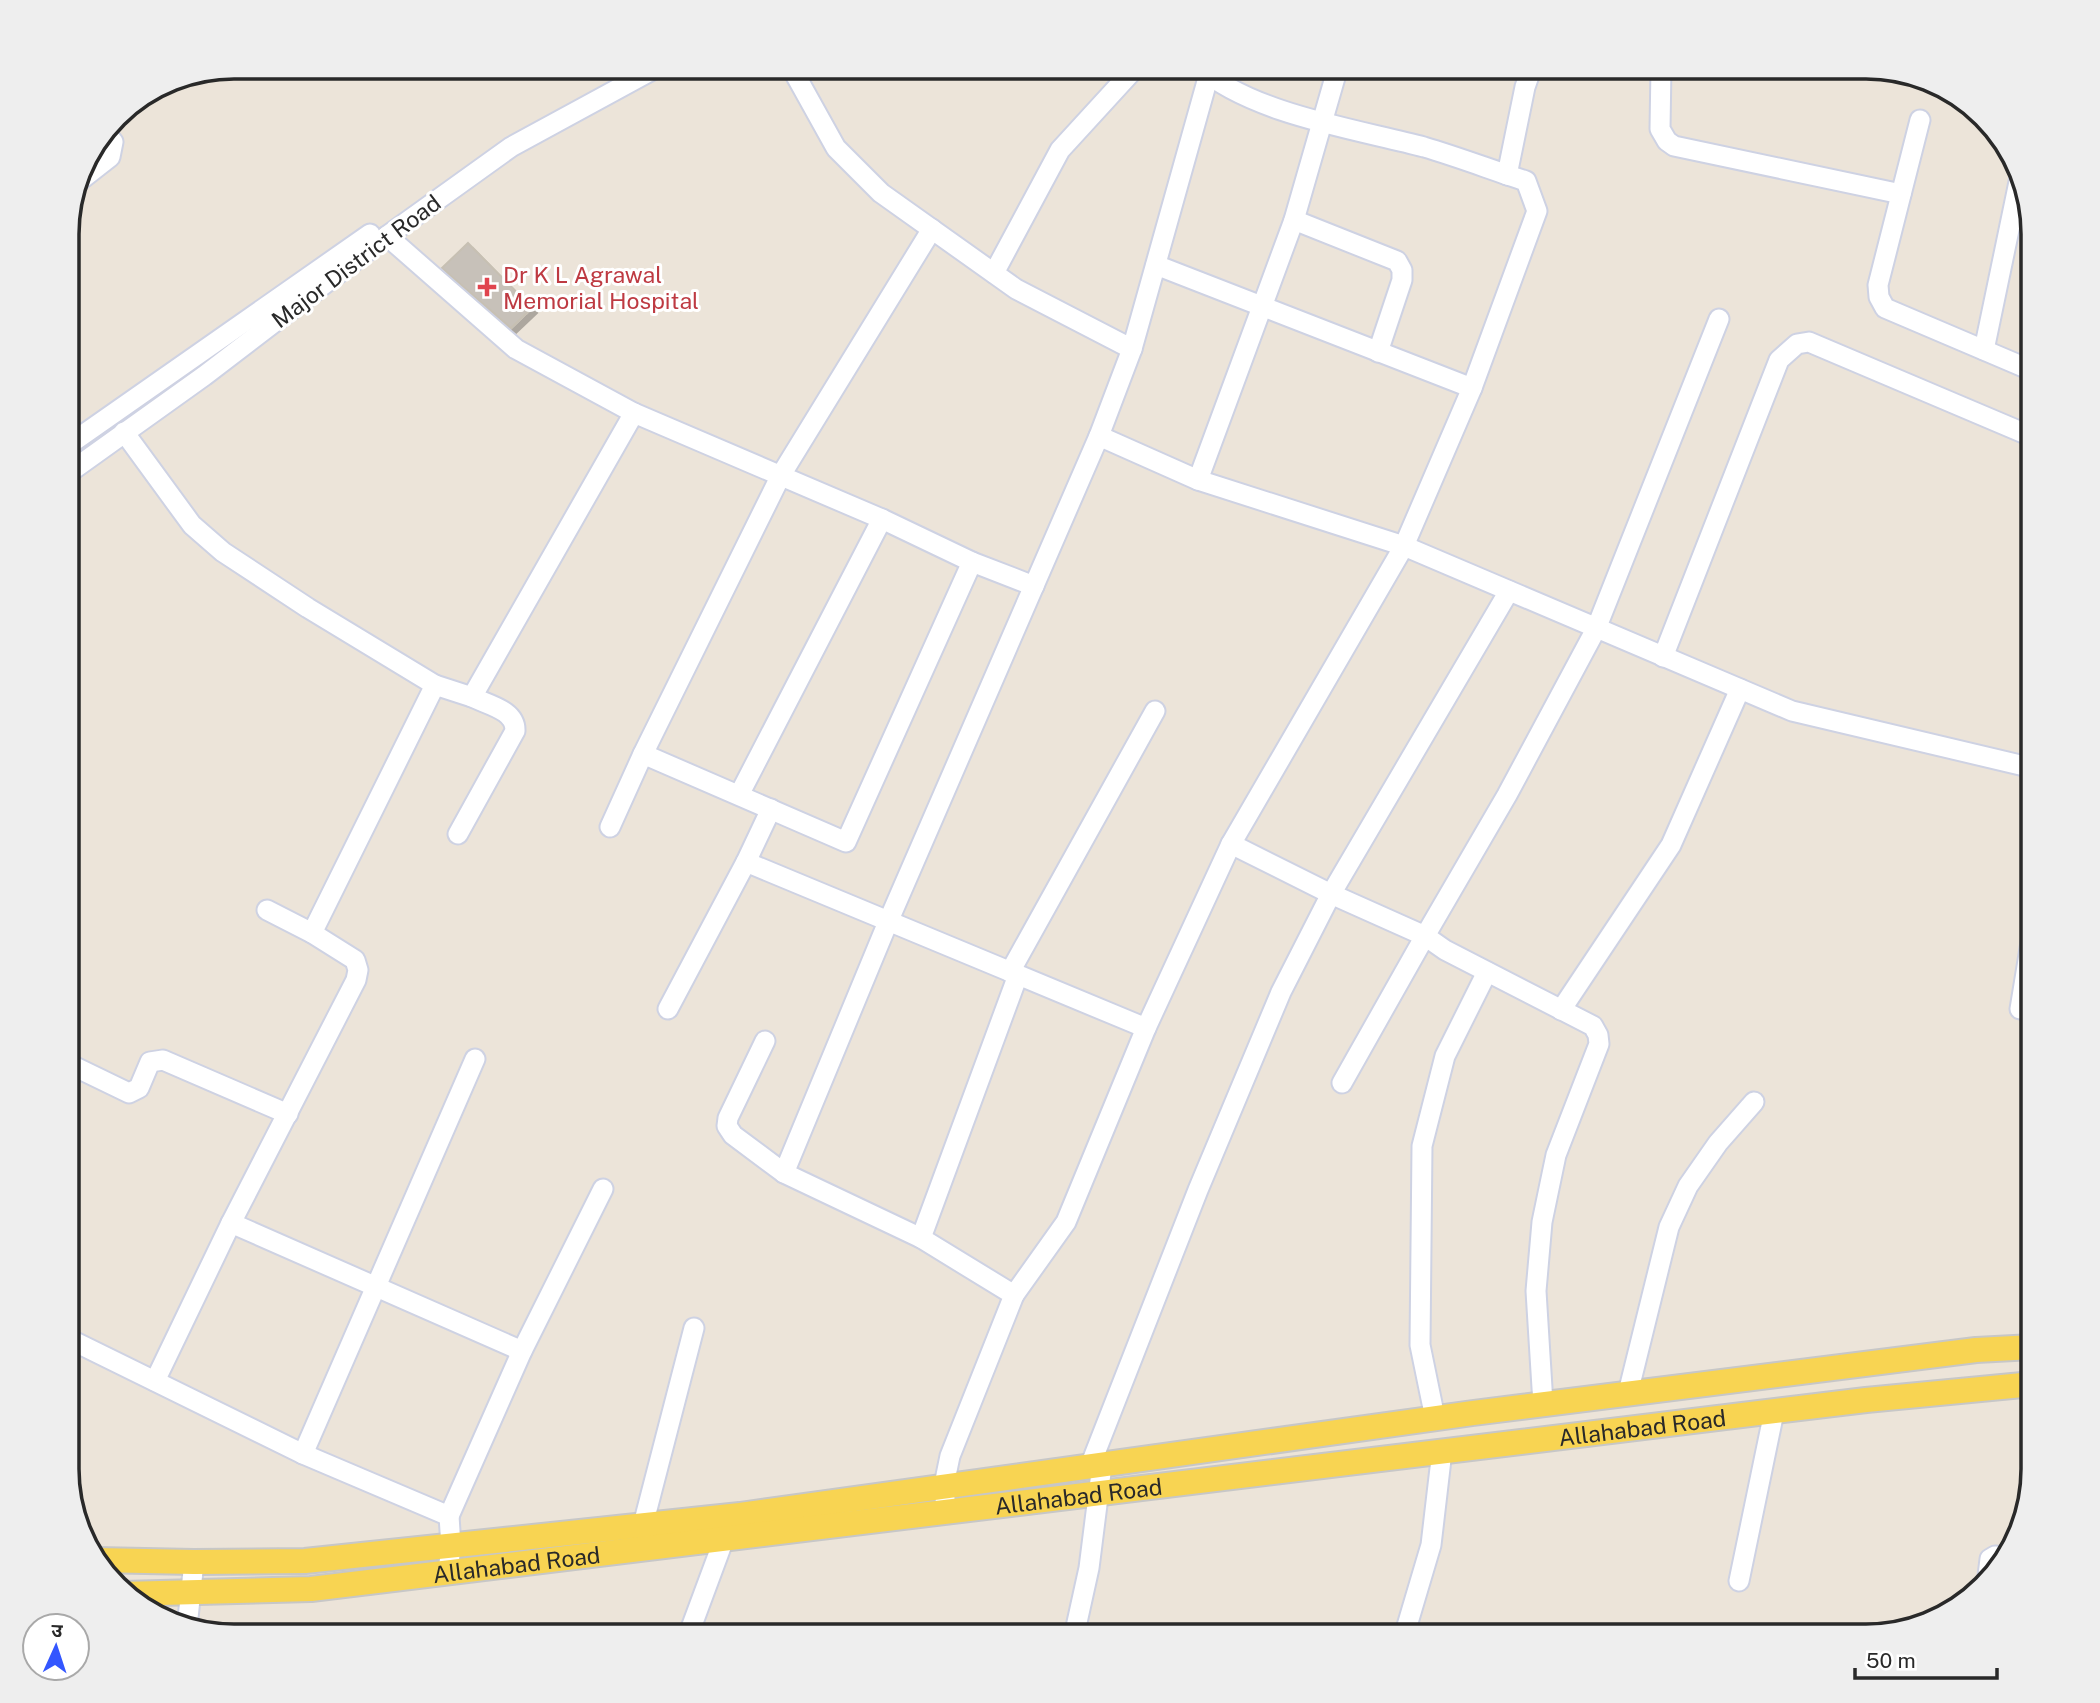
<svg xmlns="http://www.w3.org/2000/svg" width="2100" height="1703" viewBox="0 0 2100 1703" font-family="'Public Sans','Noto Sans Devanagari',sans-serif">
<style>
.building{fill:#c7c1b9;stroke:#c7c0b3;stroke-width:2;filter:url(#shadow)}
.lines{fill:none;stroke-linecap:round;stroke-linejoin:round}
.minor-casing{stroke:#ced2e3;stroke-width:23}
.major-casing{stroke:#c7c7c7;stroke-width:28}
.minor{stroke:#fff;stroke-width:19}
.major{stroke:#f8d452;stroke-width:24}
.health-dot{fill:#e0444e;stroke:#fff;stroke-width:2.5}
.labels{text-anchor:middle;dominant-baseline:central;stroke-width:6;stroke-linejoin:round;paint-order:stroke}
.street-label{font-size:23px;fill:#292929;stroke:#fff}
.health-label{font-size:23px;fill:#be3a42;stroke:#fff;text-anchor:start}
.rim{fill:none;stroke:#292929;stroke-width:3.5}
</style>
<defs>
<filter id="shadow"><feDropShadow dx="5" dy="5" stdDeviation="0" flood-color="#0004"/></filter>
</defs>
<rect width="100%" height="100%" fill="#ece4d9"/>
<path class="building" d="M468,243L532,308L511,328L442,268Z"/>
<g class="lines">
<g class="minor-casing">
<g id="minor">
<path d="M791,67L836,148L881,193L1016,289L1132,349"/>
<path d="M1661,67L1660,129L1667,141L1674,146L1901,194"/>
<path d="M1920,120L1878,285L1879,297L1885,308L2033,371"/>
<path d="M1507,175L1525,87L1532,67"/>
<path d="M78,182L110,157L113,142L105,132"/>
<path d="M1294,220L1397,261L1402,270V280L1378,352"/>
<path d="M387,236L516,349L634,413L882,519L972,562L846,842L643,754"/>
<path d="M1156,265L1472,388"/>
<path d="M994,273L1060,150L1136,67"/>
<path d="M1984,350L2020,177"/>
<path d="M124,432L192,525L223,552L308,608L435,685"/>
<path d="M1099,436L1198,480L1404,546L1792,711L2033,768"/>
<path d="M67,446L370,234"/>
<path d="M67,474L204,376L387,236L511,147L658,67"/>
<path d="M1198,480L1294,220L1338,67"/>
<path d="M972,562L1034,586"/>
<path d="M1663,657L1779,360L1797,344L1809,342L2033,437"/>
<path d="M739,795L882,519"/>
<path d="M610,827L643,754L781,475L932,229"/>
<path d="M458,834L515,731C516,710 488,705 472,697"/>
<path d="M1231,844L1331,894L1425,936L1342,1083"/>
<path d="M746,862L771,809"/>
<path d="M312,933L435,685L472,697L634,413"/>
<path d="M1010,972L1155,711"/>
<path d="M668,1009L746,862L1146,1028"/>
<path d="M2020,1009L2033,930"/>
<path d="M1561,1010L1671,845L1740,689"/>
<path d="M765,1041L728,1118L727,1126L733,1135L784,1173L921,1238L1014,1295L950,1456L944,1485L945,1499"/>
<path d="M67,1063L129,1093L139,1088L150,1062L163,1060L288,1114"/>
<path d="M784,1173L888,922L1099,436L1132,349L1211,67"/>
<path d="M231,1223L522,1351"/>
<path d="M921,1238L1018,975"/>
<path d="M1014,1295L1066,1222L1146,1028L1231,844L1404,546L1472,388L1537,211L1526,181C1492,170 1458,157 1424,147C1356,129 1252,114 1199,67"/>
<path d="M67,1338L303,1454L449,1516L451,1546L448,1572"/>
<path d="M155,1381L231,1223L356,980L358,970L355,960L312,933L267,910"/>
<path d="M1628,1393L1669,1227L1688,1186L1718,1143L1754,1102"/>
<path d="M1543,1404L1536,1291L1542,1222L1556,1155L1599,1044L1598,1035L1593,1026L1445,950L1425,936L1507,795L1596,629L1719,319"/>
<path d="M1435,1418L1420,1345L1422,1146L1445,1056L1487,972"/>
<path d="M303,1454L475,1059"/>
<path d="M1090,1466L1198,1190L1281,992L1331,894L1509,591"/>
<path d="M449,1516L522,1351L603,1189"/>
<path d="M643,1525L694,1328"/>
<path d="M1739,1581L1774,1412"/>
<path d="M1987,1584L1990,1559L1995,1556L2006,1557"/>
<path d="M187,1627L194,1562"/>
<path d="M688,1636L724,1539"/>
<path d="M1074,1636L1089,1568L1102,1465"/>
<path d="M1404,1636L1431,1545L1442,1451"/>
</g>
</g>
<g class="major-casing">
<g id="major">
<path d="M96,1560L194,1562L305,1561L740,1515L1473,1413L1976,1350L2033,1347"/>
<path id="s1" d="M122,1594L311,1589L1866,1400L2033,1384"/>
</g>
</g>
<use href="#minor" class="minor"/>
<use href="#major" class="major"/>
</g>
<path class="health-dot" d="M483.5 276.5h7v7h7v7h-7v7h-7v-7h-7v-7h7z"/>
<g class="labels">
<g class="street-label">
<text transform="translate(356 261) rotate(-37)">Major District Road</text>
<text stroke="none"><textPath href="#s1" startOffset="1530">Allahabad Road</textPath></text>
<text stroke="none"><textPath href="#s1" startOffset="962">Allahabad Road</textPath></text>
<text stroke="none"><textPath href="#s1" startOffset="396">Allahabad Road</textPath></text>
</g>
<g class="health-label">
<text x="503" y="274">Dr K L Agrawal<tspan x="503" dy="26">Memorial Hospital</tspan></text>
</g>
</g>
<path d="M0 0H2100V1703H0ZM234 79H1866A155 155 0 0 1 2021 234V1469A155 155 0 0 1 1866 1624H234A155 155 0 0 1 79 1469V234A155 155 0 0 1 234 79Z" fill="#eee" fill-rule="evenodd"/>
<path class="rim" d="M234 79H1866A155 155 0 0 1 2021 234V1469A155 155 0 0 1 1866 1624H234A155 155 0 0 1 79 1469V234A155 155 0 0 1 234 79Z"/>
<g transform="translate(56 1647) rotate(3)"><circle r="33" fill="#ffffff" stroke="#a9a9a9" stroke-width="2"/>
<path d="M0-5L12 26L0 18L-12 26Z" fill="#3356ff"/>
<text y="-10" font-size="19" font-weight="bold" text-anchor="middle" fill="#292929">उ</text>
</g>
<path d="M1855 1668v10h142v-10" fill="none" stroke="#292929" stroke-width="3.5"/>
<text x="1866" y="1668" font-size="21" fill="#292929" stroke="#ffffff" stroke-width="5" paint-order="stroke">50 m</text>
</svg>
